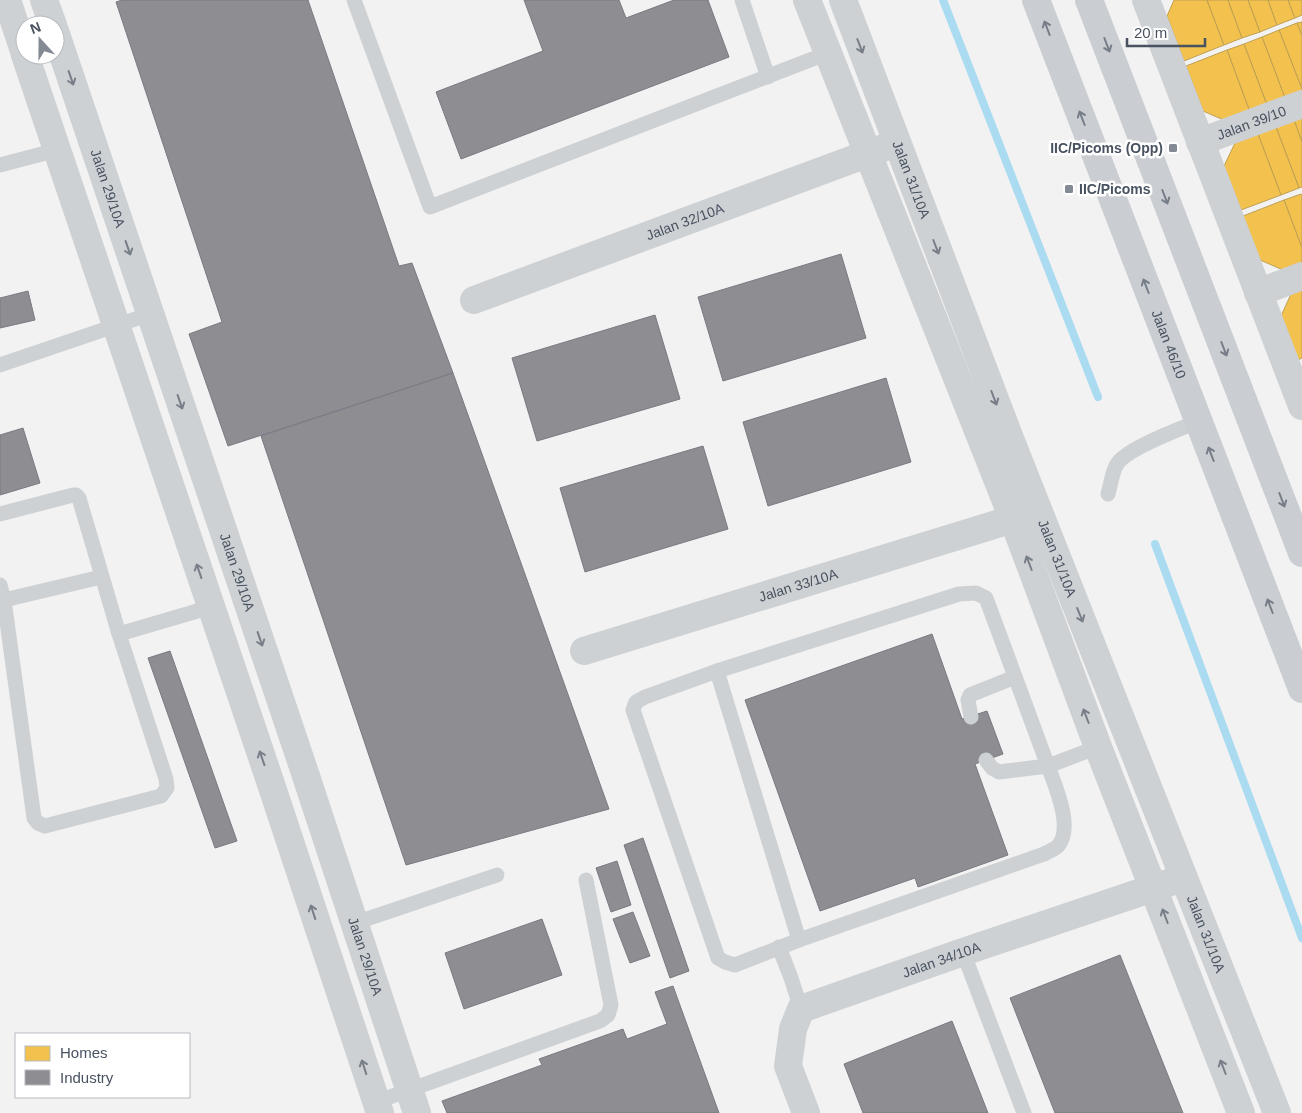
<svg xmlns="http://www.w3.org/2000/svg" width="1302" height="1113" viewBox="0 0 1302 1113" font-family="Arial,sans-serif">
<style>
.homes{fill:#f2c14e;stroke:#bfa053}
.industry{fill:#8d8d92;stroke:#787b83}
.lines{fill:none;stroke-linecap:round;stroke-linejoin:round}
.stream{stroke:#aadbf1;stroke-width:8}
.lane{stroke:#ced1d3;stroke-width:15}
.street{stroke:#ced1d3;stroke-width:28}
.primary{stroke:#cacdd1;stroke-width:28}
.oneway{stroke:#767d88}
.oneway2{stroke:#777e88}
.poi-dot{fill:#848a93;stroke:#fff;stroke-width:2}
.labels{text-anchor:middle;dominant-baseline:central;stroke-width:5;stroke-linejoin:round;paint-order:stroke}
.street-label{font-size:14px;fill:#485260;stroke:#fff}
.poi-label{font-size:14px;font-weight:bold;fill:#485260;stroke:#fff;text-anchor:end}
</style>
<rect width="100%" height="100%" fill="#f3f2f2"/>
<g class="homes">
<path d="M1174,0H1207L1224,45L1184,61L1167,16Z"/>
<path d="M1207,0H1228L1242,38L1224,45Z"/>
<path d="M1228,0H1248L1260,32L1242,38Z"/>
<path d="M1248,0H1268L1277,25L1260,32Z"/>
<path d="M1268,0H1288L1295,18L1277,25Z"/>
<path d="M1288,0H1302V15L1295,18Z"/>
<path d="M1302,22V36L1297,23Z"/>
<path d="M1297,23L1302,36V89L1279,30Z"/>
<path d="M1279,30L1302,89V92L1285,98L1262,37Z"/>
<path d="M1262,37L1285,98L1267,105L1244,44Z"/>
<path d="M1244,44L1267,105L1250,112L1227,50Z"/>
<path d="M1227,50L1250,112L1226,121L1203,111L1186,66Z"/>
<path d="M1302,117V142L1294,120Z"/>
<path d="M1294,120L1302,142V187L1299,188L1276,127Z"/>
<path d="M1276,127L1299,188L1281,195L1258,134Z"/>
<path d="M1258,134L1281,195L1241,210L1224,166L1235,143Z"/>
<path d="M1301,194L1302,195V248L1284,200Z"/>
<path d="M1284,200L1302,248V263L1283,270L1260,260L1243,216Z"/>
<path d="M1302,288V358L1298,360L1281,316L1292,292Z"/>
</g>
<g class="industry">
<path d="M122,0H308L399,266L412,263L453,373L228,446L189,334L222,322L116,2Z"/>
<path d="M524,0H619L626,18L674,0H708L729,57L461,159L436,92L543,51Z"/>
<path d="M841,254L866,338L723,381L698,297Z"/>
<path d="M28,291L35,320L0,328V298Z"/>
<path d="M655,315L680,399L537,441L512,358Z"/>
<path d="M453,373L609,809L406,865L261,436Z"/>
<path d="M886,378L911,462L768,506L743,422Z"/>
<path d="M23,428L40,483L0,495V435Z"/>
<path d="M703,446L728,529L585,572L560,488Z"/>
<path d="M932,634L962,719L987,711L1003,754L975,764L1008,855L918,887L915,878L820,911L745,700Z"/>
<path d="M170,651L237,841L215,848L148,658Z"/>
<path d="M643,838L689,971L670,978L624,845Z"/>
<path d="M617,861L631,905L611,912L596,868Z"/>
<path d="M633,912L650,956L630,963L613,919Z"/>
<path d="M542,919L562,975L464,1009L445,953Z"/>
<path d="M1120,955L1183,1113H1055L1010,998Z"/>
<path d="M673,986L719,1113H447L442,1101L542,1065L539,1059L623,1029L627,1039L667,1024L655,992Z"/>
<path d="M952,1021L988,1113H863L844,1064Z"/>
</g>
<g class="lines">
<g class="stream">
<path d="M943,0L1098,397"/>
<path d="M1155,544L1302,938"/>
</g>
<g class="lane">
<path d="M354,0L430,207L828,53"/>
<path d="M742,0L768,77"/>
<path d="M0,165L57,150"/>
<path d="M0,365L150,314"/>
<path d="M1108,494C1111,484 1112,472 1117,464C1127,448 1180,429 1199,421"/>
<path d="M0,514L73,495H76L79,498L119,634"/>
<path d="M0,585L4,600L34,818L38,823L45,826L161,796L167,788L166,779L119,634L211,607"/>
<path d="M4,600L101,577"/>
<path d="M717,671L799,940"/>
<path d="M971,717L968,700L970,695L1015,677"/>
<path d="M986,760L992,768L999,772L1048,766C1055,786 1074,827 1058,846C1055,849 1048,852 1044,854L799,940L735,965L725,962L718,958L633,710L636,702L645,697L717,671L959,594L976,593L986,598L1048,766L1098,747"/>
<path d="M355,923L497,875"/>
<path d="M779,947L791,978L801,1009"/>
<path d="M963,952L1024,1113"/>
<path d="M376,1102L600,1021L608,1015L611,1005L586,880"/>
</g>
<g class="street">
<path d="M7,0L25,54"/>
<path d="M44,0L53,25"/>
<path d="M807,0L1013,519L1098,747L1241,1113"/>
<path id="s1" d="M843,0L1009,436L1277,1113"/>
<path d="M1146,0L1302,406"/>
<path id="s2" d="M55,31L304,770L417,1113"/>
<path d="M25,55L270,781L380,1113"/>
<path id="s3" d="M1200,142L1302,104"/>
<path d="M1258,293L1302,276"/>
<path id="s4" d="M474,300L883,148"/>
<path id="s5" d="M584,651L1013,519"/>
<path id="s6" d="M806,1113L788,1066L793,1029L801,1009L963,952L1171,882"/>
</g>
<g class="primary">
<path id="s7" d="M1036,0L1302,689"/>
<path d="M1089,0L1302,553"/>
</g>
</g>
<defs><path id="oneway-shaft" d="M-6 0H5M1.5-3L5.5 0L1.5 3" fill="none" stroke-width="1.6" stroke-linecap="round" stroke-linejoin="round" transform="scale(1.25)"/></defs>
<g class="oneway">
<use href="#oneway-shaft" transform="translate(1047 28) rotate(-111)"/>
<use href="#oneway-shaft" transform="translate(1107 45) rotate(69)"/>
<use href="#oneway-shaft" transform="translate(1082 118) rotate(-111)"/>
<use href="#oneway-shaft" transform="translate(1165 197) rotate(69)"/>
<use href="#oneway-shaft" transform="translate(1146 286) rotate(-111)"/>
<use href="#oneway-shaft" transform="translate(1224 349) rotate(69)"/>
<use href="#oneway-shaft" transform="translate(1211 454) rotate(-111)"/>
<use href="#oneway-shaft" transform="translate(1282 500) rotate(69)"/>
<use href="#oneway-shaft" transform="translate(1270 606) rotate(-111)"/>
</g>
<g class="oneway2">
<use href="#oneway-shaft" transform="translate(860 46) rotate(69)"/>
<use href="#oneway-shaft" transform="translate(71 78) rotate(71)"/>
<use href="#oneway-shaft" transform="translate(936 247) rotate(69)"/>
<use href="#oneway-shaft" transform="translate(128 248) rotate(71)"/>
<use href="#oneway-shaft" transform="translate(994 398) rotate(69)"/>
<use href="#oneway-shaft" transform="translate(180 402) rotate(71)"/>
<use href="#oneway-shaft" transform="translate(1029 563) rotate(-111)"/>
<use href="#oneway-shaft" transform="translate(199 571) rotate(-109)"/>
<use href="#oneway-shaft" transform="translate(1080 615) rotate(68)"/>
<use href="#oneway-shaft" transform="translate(260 639) rotate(71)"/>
<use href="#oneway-shaft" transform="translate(1086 716) rotate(-111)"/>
<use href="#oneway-shaft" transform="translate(262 758) rotate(-109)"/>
<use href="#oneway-shaft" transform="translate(313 912) rotate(-108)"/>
<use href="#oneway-shaft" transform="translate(1165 916) rotate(-111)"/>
<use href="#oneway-shaft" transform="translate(364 1067) rotate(-108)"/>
<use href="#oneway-shaft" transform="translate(1223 1067) rotate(-111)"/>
</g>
<g class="poi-dot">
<rect x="1168" y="143" width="10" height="10" rx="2.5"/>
<rect x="1064" y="184" width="10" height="10" rx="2.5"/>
</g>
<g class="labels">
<g class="street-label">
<text stroke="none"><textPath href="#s3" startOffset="55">Jalan 39/10</textPath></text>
<text stroke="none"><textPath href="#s1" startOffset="192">Jalan 31/10A</textPath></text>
<text stroke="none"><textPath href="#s2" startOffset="166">Jalan 29/10A</textPath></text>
<text stroke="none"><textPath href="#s4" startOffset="225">Jalan 32/10A</textPath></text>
<text stroke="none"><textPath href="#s7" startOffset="369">Jalan 46/10</textPath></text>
<text stroke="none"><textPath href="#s1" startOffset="598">Jalan 31/10A</textPath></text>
<text stroke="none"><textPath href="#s2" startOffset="571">Jalan 29/10A</textPath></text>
<text stroke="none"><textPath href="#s5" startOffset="224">Jalan 33/10A</textPath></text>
<text stroke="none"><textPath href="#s1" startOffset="1002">Jalan 31/10A</textPath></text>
<text stroke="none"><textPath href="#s2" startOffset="976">Jalan 29/10A</textPath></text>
<text stroke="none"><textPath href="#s6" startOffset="258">Jalan 34/10A</textPath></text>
</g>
<g class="poi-label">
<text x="1163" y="148">IIC/Picoms (Opp)</text>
<text x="1079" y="189" text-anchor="start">IIC/Picoms</text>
</g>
</g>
<rect x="15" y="1033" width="175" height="65" fill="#ffffff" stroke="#b6babf"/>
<rect x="25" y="1046" width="25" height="15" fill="#f2c14e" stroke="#b6babf"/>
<text x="60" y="1058" font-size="15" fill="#485260">Homes</text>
<rect x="25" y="1070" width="25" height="15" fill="#8d8d92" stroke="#b6babf"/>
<text x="60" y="1083" font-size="15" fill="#485260">Industry</text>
<g transform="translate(40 40) rotate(339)"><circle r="24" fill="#ffffff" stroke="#b6babf"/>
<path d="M0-4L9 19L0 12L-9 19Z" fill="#848a93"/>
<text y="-8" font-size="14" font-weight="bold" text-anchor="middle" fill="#485260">N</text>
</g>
<path d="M1127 38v8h78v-8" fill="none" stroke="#485260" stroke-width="2.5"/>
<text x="1134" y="38" font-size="15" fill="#485260" stroke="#ffffff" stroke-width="4" paint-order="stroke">20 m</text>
</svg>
